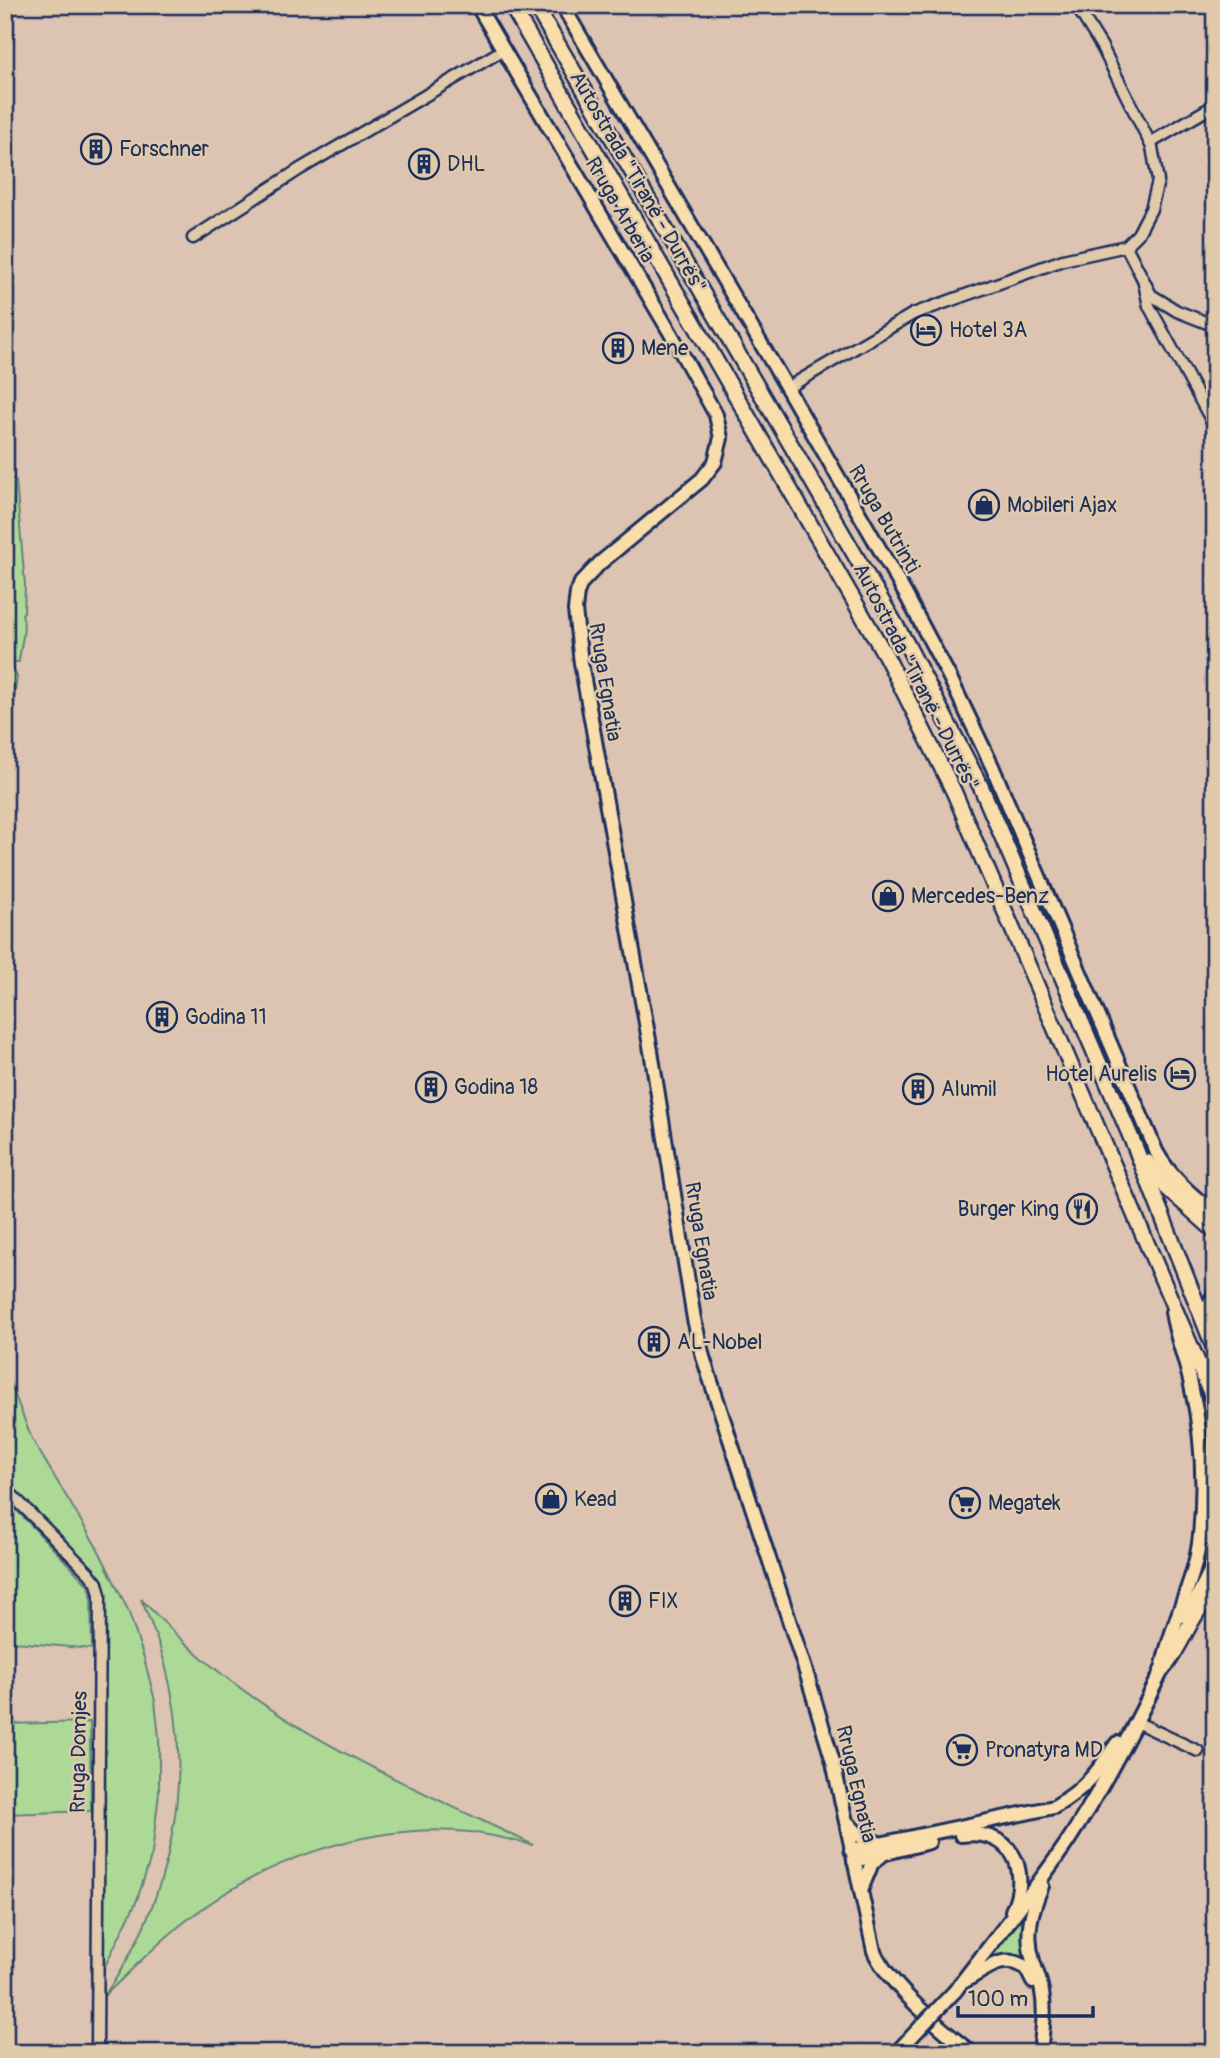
<svg xmlns="http://www.w3.org/2000/svg" width="1220" height="2058" viewBox="0 0 1220 2058" font-family="Pangolin,sans-serif">
<style>
.green{fill:#add997;stroke:#64847a;stroke-width:2}
.lines{fill:none;stroke-linecap:round;stroke-linejoin:round}
.stream{stroke:#6097b3;stroke-width:2.5}
.minor-casing{stroke:#1b2f5e;stroke-width:15}
.major-casing{stroke:#1b2f5e;stroke-width:18}
.highway-casing{stroke:#1b2f5e;stroke-width:19}
.minor{stroke:#e1caaa;stroke-width:10}
.major{stroke:#f9deab;stroke-width:12}
.highway{stroke:#f9deab;stroke-width:14}
.major-bridge-casing{stroke:#1b2f5e;stroke-width:18;stroke-linecap:butt}
.major-bridge{stroke:#f9deab;stroke-width:12}
.labels{text-anchor:middle;dominant-baseline:central;stroke-width:5;stroke-linejoin:round;paint-order:stroke}
.poi-label{font-size:21px;fill:#1b2f5e;stroke:#e1caaa;text-anchor:start}
.street-label{font-size:21px;fill:#1b2f5e;stroke:#e1caaa}
</style>
<rect width="100%" height="100%" fill="#dcc3b2"/>
<filter id="ink" filterUnits="userSpaceOnUse"><feTurbulence type="fractalNoise" baseFrequency=".0143" numOctaves="2"/><feDisplacementMap in="SourceGraphic" scale="14" xChannelSelector="R" yChannelSelector="G"/><feConvolveMatrix kernelMatrix="1 2 1 2 8 2 1 2 1" color-interpolation-filters="sRGB"/></filter>
<g filter="url(#ink)">
<g class="green">
<path d="M9,476L16,481L25,585L24,612L22,614C27,628 20,647 19,662L5,661V505L12,504Z"/>
<path d="M5,666L13,668L17,677L8,742L5,746Z"/>
<path d="M5,1370L32,1439L99,1551L128,1610L144,1658L155,1701L159,1738V1792L152,1854L137,1900L104,1968V1590L94,1573L5,1483Z"/>
<path d="M5,1498L88,1585L91,1593L92,1649L5,1641Z"/>
<path d="M141,1599C162,1621 183,1642 207,1662C302,1742 422,1791 533,1845C512,1840 491,1835 470,1832C371,1822 264,1859 187,1920C158,1942 132,1970 104,1996C172,1900 196,1778 165,1664C159,1641 150,1620 141,1599Z"/>
<path d="M90,1722L91,1811L5,1814V1724Z"/>
<path d="M1027,1913V1959L1000,1957L987,1961Z"/>
</g>
<g class="lines">
<path class="stream" d="M5,1517L8,1507"/>
<g class="minor-casing">
<g id="minor">
<path d="M1150,143L1215,105"/>
<path d="M193,238L300,169L503,50"/>
<path d="M1126,246L1151,295L1177,311L1215,326"/>
<path d="M1144,283L1149,306L1215,427"/>
<path d="M787,388L913,314L1063,260L1126,246L1138,234L1151,209L1158,181L1152,147L1102,47L1076,5"/>
<path d="M5,1488L89,1573L97,1583L100,1595L97,2053"/>
<path d="M1136,1722L1198,1751"/>
</g>
</g>
<g class="major-casing">
<g id="major">
<path d="M477,5L671,334L716,415L721,438L715,462L702,479L600,563L581,583L577,593L575,610L581,663L651,1051L694,1319L703,1357L808,1678L833,1762L874,1951C888,1984 943,2031 972,2053"/>
<path d="M562,5L787,388L906,595L950,678L992,766L1157,1153C1171,1178 1192,1195 1215,1214"/>
<path d="M1206,1326L1208,1306L1215,1293"/>
<path d="M1187,1618L1215,1561"/>
<path d="M1162,1670C1170,1624 1196,1581 1200,1535C1205,1486 1202,1433 1191,1385C1186,1360 1176,1337 1172,1312"/>
<path d="M847,1822L860,1836L881,1844"/>
<path d="M961,1835C1010,1828 1032,1868 1012,1911"/>
<path d="M851,1850L1054,1807C1085,1789 1098,1772 1117,1743"/>
<path d="M854,1861L929,1842"/>
<path d="M861,1890L872,1863L881,1856"/>
<path d="M963,1982C983,1972 1003,1951 1026,1968L1033,1982"/>
<path d="M955,1991C993,1941 1033,1893 1068,1841C1105,1784 1136,1724 1166,1662"/>
<path d="M1040,2053C1042,2032 1046,2013 1042,1992C1041,1982 1036,1971 1033,1961C1025,1934 1031,1911 1042,1886"/>
</g>
</g>
<g class="highway-casing">
<g id="highway">
<path d="M511,5L887,658L954,792L1215,1403"/>
<path d="M535,5L905,641L981,787L1135,1147L1215,1350"/>
<path d="M1147,1162L1167,1188L1215,1231"/>
<path d="M1162,1670C1183,1646 1190,1612 1215,1592"/>
</g>
</g>
<use href="#minor" class="minor"/>
<use href="#major" class="major"/>
<use href="#highway" class="highway"/>
<g class="major-bridge-casing">
<path id="major-bridge" d="M896,2053L955,1991"/>
</g>
<use href="#major-bridge" class="major-bridge"/>
</g>
</g>
<defs>
<g id="building-ring" transform="scale(1.575)"><circle r="9.5" fill="#e1caaa" stroke="#1b2f5e" stroke-width="1.5"/><path d="M-4-6H4V6H1V3H-1V6H-4ZM-2.5-4.3h1.7v1.8h-1.7ZM.8-4.3h1.7v1.8H.8ZM-2.5-1h1.7V.8h-1.7ZM.8-1h1.7V.8H.8Z" fill="#1b2f5e"/></g>
<g id="hotel-ring" transform="scale(1.575)"><circle r="9.5" fill="#e1caaa" stroke="#1b2f5e" stroke-width="1.5"/><path d="M-6-4.5h1.5V1H6V5H4.5V3h-9V5H-6ZM-4 0a1.8 1.8 0 1 1 3.6 0ZM.5 0V-2.5h3Q6-2.5 6 0Z" fill="#1b2f5e"/></g>
<g id="shop-ring" transform="scale(1.575)"><circle r="9.5" fill="#e1caaa" stroke="#1b2f5e" stroke-width="1.5"/><path d="M-5-2.5h2.3a2.7 3.5 0 0 1 5.4 0H5L5.5 6h-11ZM-1.5-2.5h3a1.5 2.3 0 0 0-3 0Z" fill="#1b2f5e"/></g>
<g id="restaurant-ring" transform="scale(1.575)"><circle r="9.5" fill="#e1caaa" stroke="#1b2f5e" stroke-width="1.5"/><path d="M-5-6h1v4h1v-4h1v4h1v-4h1v5L-1.5 .5V6h-2V.5L-5-1ZM5-6V6H3V1.5H1.5Q1.5-4 5-6Z" fill="#1b2f5e"/></g>
<g id="supermarket-ring" transform="scale(1.575)"><circle r="9.5" fill="#e1caaa" stroke="#1b2f5e" stroke-width="1.5"/><path d="M-6-5.5h2.5l.6 2H6L4.5 2H-2.5L-4.4-4H-6ZM-1.5 3.2a1.3 1.3 0 1 0 .1 0ZM3 3.2a1.3 1.3 0 1 0 .1 0Z" fill="#1b2f5e"/></g>
</defs>
<g fill-rule="evenodd">
<use href="#building-ring" x="96" y="149"/>
<use href="#building-ring" x="424" y="164"/>
<use href="#hotel-ring" x="926" y="330"/>
<use href="#building-ring" x="618" y="348"/>
<use href="#shop-ring" x="984" y="505"/>
<use href="#shop-ring" x="888" y="896"/>
<use href="#building-ring" x="162" y="1017"/>
<use href="#hotel-ring" x="1180" y="1074"/>
<use href="#building-ring" x="431" y="1087"/>
<use href="#building-ring" x="918" y="1089"/>
<use href="#restaurant-ring" x="1082" y="1209"/>
<use href="#building-ring" x="654" y="1342"/>
<use href="#shop-ring" x="551" y="1499"/>
<use href="#supermarket-ring" x="965" y="1503"/>
<use href="#building-ring" x="625" y="1601"/>
<use href="#supermarket-ring" x="962" y="1750"/>
</g>
<g class="labels">
<g class="poi-label">
<text x="119" y="149">Forschner</text>
<text x="447" y="164">DHL</text>
<text x="949" y="330">Hotel 3A</text>
<text x="641" y="348">Mene</text>
<text x="1007" y="505">Mobileri Ajax</text>
<text x="911" y="896">Mercedes-Benz</text>
<text x="185" y="1017">Godina 11</text>
<text x="1157" y="1074" text-anchor="end">Hotel Aurelis</text>
<text x="454" y="1087">Godina 18</text>
<text x="941" y="1089">Alumil</text>
<text x="1059" y="1209" text-anchor="end">Burger King</text>
<text x="677" y="1342">AL-Nobel</text>
<text x="574" y="1499">Kead</text>
<text x="988" y="1503">Megatek</text>
<text x="648" y="1601">FIX</text>
<text x="985" y="1750">Pronatyra MD</text>
</g>
<g class="street-label">
<text transform="translate(638 182) rotate(60)">Autostrada "Tiranë - Durrës"</text>
<text transform="translate(620 210) rotate(60)">Rruga Arberia</text>
<text transform="translate(884 519) rotate(60)">Rruga Butrinti</text>
<text transform="translate(916 677) rotate(63)">Autostrada "Tiranë - Durrës"</text>
<text transform="translate(605 682) rotate(81)">Rruga Egnatia</text>
<text transform="translate(701 1241) rotate(81)">Rruga Egnatia</text>
<text transform="translate(79 1752) rotate(-89)">Rruga Domjes</text>
<text transform="translate(856 1784) rotate(77)">Rruga Egnatia</text>
</g>
</g>
<rect width="1220" height="2058" fill="none" stroke="#e1caaa" stroke-width="28"/>
<rect x="14" y="14" width="1192" height="2030" fill="none" stroke="#1b2f5e" stroke-width="2.5" filter="url(#ink)"/>
<path d="M958 2006v10h135v-10" fill="none" stroke="#1b2f5e" stroke-width="3.5"/>
<text x="968" y="2006" font-size="21" fill="#1b2f5e" stroke="#e1caaa" stroke-width="5" paint-order="stroke">100 m</text>
</svg>
